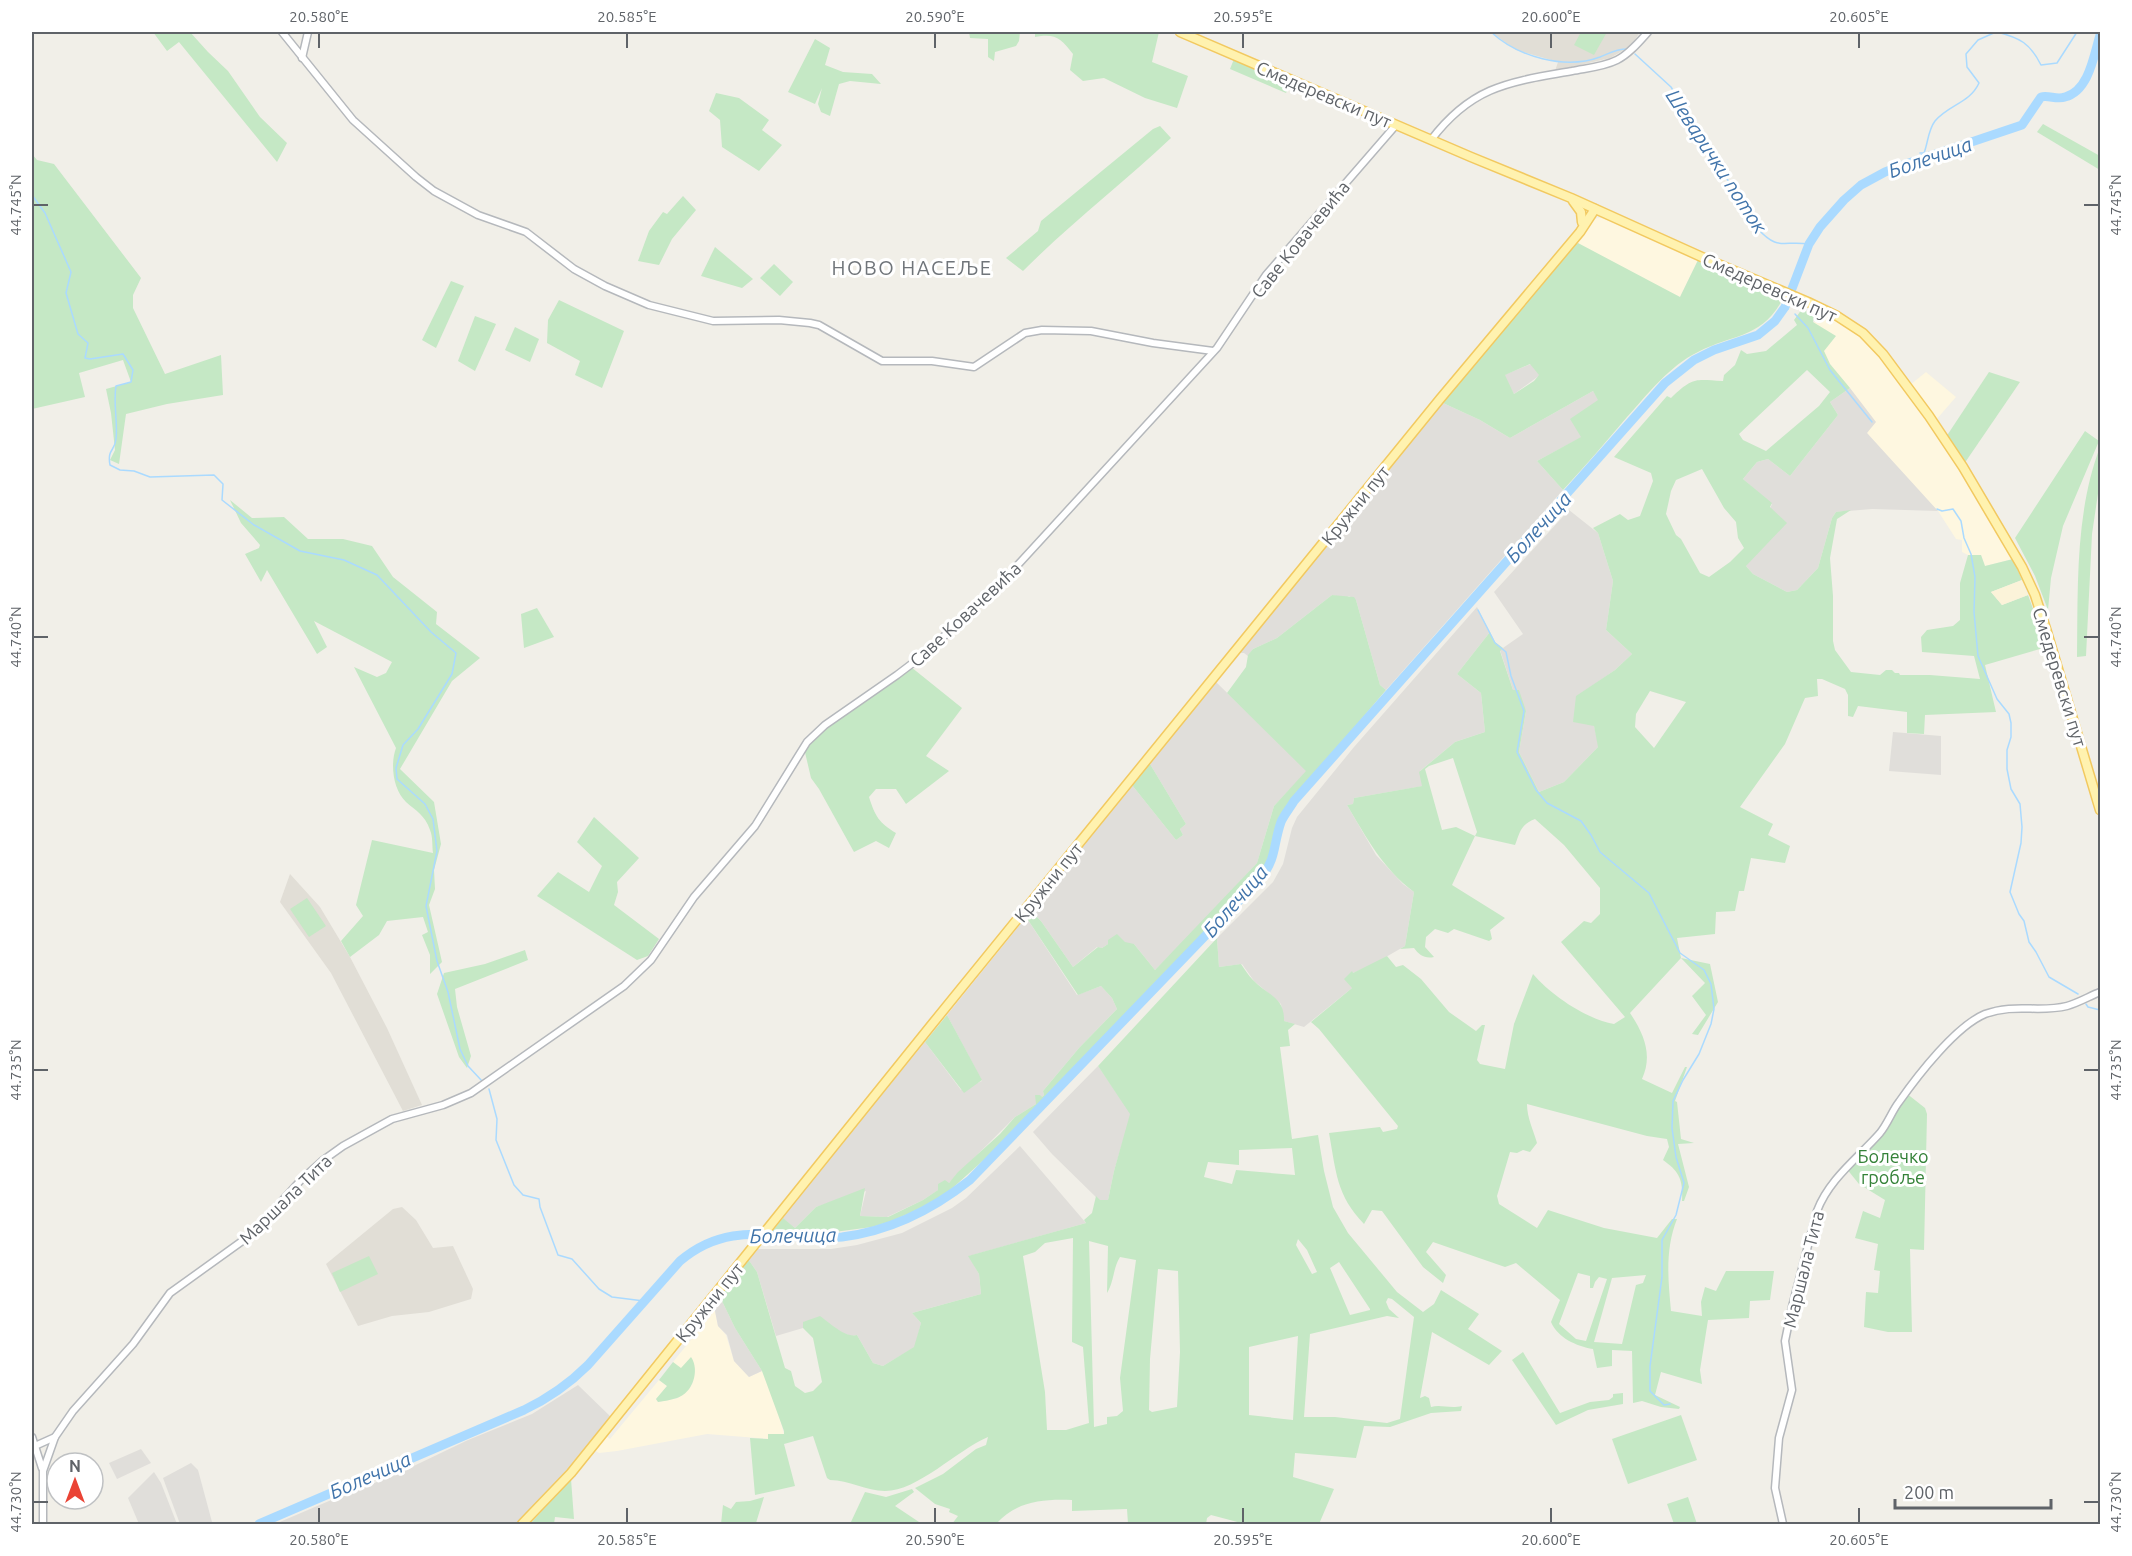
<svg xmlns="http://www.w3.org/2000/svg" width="2132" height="1556" viewBox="0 0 2132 1556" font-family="Ubuntu,sans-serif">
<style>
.commercial{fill:#fef7e0}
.industrial{fill:#e0deda}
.education{fill:#e1ded6}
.green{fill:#c5e8c5;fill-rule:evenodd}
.sand{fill:#fbf3d9}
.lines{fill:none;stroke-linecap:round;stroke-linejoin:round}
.stream{stroke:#aadaff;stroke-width:1.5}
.river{stroke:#aadaff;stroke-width:9}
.minor-casing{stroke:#b5b8bc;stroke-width:9}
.major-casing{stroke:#f2c960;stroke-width:11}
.minor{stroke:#fff;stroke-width:6}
.major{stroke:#fff2af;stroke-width:8}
.ticks{fill:none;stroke:#5f6368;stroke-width:2}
.labels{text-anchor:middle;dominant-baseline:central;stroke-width:6;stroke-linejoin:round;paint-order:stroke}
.street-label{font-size:18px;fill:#5f6368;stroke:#fff}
.park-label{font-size:18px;fill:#348238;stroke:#fff}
.water-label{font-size:20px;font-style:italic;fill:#4174aa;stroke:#fff}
.neighbourhood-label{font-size:20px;letter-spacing:1.5px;fill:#70757a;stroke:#fff}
.neatline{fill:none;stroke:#5f6368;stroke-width:2}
.ticks-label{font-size:15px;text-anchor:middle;fill:#5f6368}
</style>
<rect width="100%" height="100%" fill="#f1efe8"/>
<g class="commercial">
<path d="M1603,217L1698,260L1680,297L1574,245L1594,219Z"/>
<path d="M1820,312L1845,325L1860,336L1875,350L1911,395L1984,505L2013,559L1985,566L1981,555H1968L1962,552V540L1956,539L1938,511L1919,493L1866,432L1848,386L1830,364L1824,351L1814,323Z"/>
<path d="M1926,372L1956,397L1936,420L1910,385Z"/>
<path d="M710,1306L715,1311L718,1326L726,1335L734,1361L749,1377L762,1371L775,1401L784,1434L769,1439L707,1434L617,1451L599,1453L594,1450L606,1436L610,1439L659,1380L667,1386L656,1399L658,1402L678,1398L690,1388L693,1382L673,1362L711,1315L707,1310Z"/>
</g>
<g class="industrial">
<path d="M1531,364L1540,375L1514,394L1504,375Z"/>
<path d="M1850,388L1876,422L1867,433L1938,511L1872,509L1836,512L1832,518L1818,568L1797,590L1787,592L1753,574L1746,566L1772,504L1743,479L1757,462L1768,459L1790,476L1838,415L1830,402Z"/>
<path d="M1593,391L1599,400L1582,437L1537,461L1563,490L1386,690L1380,685L1356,600L1349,596L1345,598L1332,595L1277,638L1253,649L1248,656L1244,653H1240L1443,403L1480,420L1510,438Z"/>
<path d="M1569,510L1598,533L1613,581L1606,630L1632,654L1615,670L1576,697L1594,726L1599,746L1564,782L1539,792L1519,752L1526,711L1513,690L1500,650L1523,634L1494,592Z"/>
<path d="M1477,607L1490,632L1457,674L1481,693L1485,732L1455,742L1420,771L1423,786L1354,798L1353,804L1347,805L1376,855L1403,884L1414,892L1405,946L1372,965L1353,973L1352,988L1304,1027L1284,1021L1281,1004L1254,981L1242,964L1219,967L1217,938L1273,882L1283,864L1292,828L1297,817L1354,747Z"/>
<path d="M1216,682L1307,771L1274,806L1257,863L1194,931L1155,970L1134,944H1108L1102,948L1097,947L1073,967L1041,921L1031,911L1132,785L1176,840L1183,835L1180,829L1186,824L1150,764Z"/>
<path d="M1893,732L1941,736V775L1889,771Z"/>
<path d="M1026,917L1077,995L1101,986L1112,998L1117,1009L1079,1048L1043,1091L1044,1095L1036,1104L1015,1117L949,1183L923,1200L887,1217L860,1216L866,1191L816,1207L795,1228L781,1217L925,1042L961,1090L982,1081L947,1015Z"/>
<path d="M1098,1066L1131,1114L1114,1171L1108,1200H1099L1052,1154L1033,1132Z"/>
<path d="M1020,1146L1086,1223L969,1256L979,1274L981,1294L912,1313L921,1323L915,1347L883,1366L873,1363L857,1335L852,1336L803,1322V1328L776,1336L757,1272L748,1259L756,1249H831L857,1245L902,1233L952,1208L966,1198Z"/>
<path d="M717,1297L722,1301L735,1328L762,1371L749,1377L734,1361L727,1335L718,1326L715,1311L710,1306Z"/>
<path d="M578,1385L612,1418L571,1473L518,1524H275L329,1501L397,1474L468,1440L532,1414Z"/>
<path d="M141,1449L151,1463L117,1479L109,1463Z"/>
<path d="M191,1463L198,1470L212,1522L211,1524H180L163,1478Z"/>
<path d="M154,1472L161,1483L177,1524H139L128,1498Z"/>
</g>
<g class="education">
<path d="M1491,32H1640L1631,46L1610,58L1555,71L1558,62L1516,50Z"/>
<path d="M290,874L320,907L350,957L387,1028L422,1105L403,1111L331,973L280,902Z"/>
<path d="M402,1207L416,1220L433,1248L453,1246L473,1289L471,1299L429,1312L392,1316L358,1326L326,1264L393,1209Z"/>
</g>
<g class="green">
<path d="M153,32H190L208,52L228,71L260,117L287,143L277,162L179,42L167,51Z"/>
<path d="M969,32H1020L1019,41L1016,46L995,52L994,61L988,57V39L970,38Z"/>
<path d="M1035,32H1159L1152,62L1188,76L1177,108L1145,98L1104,78L1083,81L1070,70L1073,54C1061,38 1055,33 1035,37Z"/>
<path d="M1581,32H1607L1594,55L1574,45Z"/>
<path d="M815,39L830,48L825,65L843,72L872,74L881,84L850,81L839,84L830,116L821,112L818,104L822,88L815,104L788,92Z"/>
<path d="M1234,59L1291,83L1286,93L1230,69Z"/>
<path d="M716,93L739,98L769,120L762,130L782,145L759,171L722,147L720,120L709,111Z"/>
<path d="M2043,124L2100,156V170L2037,132Z"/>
<path d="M1160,126L1171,138C1123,183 1070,224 1023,271L1006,258L1038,231L1041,221L1153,129Z"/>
<path d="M32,154L37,160L54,164L141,278L133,295V308L165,374L221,355L223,395L167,404L126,414L119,464L110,460L115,450L111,413L106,389L131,382L123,360L79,373L85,397L32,409Z"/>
<path d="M683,196L696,210L672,239L659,265L638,261L649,231L663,212L667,214Z"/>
<path d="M1578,243L1680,297L1698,260L1784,297C1762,339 1735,333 1698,352C1669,366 1648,394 1627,417C1606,442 1585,466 1563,490L1537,461L1581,437L1570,419L1598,400L1593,391L1510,438L1480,420L1443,403L1574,245ZM1530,364L1539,375L1534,381L1514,394L1505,375Z"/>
<path d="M715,247L753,279L742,288L701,276Z"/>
<path d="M774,264L793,282L780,296L760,278Z"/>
<path d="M451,281L464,286L436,348L422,340Z"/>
<path d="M559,300L624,331L602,388L575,375L580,361L547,343L548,320Z"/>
<path d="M1802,309L1814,316L1813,322L1836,336L1824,351L1830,364L1850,388L1830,402L1838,415L1790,476L1768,459L1757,462L1743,479L1772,503L1770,507L1787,523L1746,566L1753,574L1787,592L1797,590L1818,568L1832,518L1836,512L1851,510L1837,519L1830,558L1833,596V641L1835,650L1851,672L1880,675L1886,670H1892L1895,673H1899L1900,675H1930L1980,679L1974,656L1922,652L1921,637L1927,630L1953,626L1960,620V583L1968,555H1981L1985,566L2013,559L2022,580L1991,592L2002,605L2028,595L2047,647L1985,665L1996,712L1925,715L1924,734L1907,733V712L1858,706L1853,717L1848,716V695L1845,689L1822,679H1817L1818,696L1805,698L1785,744L1740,807L1773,824L1768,835L1790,846L1785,863L1751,858L1744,891H1739L1735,911L1716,912L1715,934L1677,938L1681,958L1710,964L1718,1002L1698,1035L1692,1034L1706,1015L1692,996L1705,983L1681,958L1630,1013C1644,1034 1653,1055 1642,1079L1672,1093L1685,1067H1687L1675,1101L1677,1102L1681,1139L1694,1143L1678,1144L1689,1187L1684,1201H1682C1683,1180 1680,1172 1663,1160L1669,1147L1667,1139L1647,1136L1527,1104C1527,1118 1533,1129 1537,1143L1530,1152L1523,1150L1517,1153L1510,1152L1497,1196L1499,1204L1537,1228L1548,1210L1604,1228L1657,1238L1672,1219H1677C1665,1249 1668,1279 1671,1311L1702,1316L1701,1302L1705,1287L1716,1291L1726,1271H1774L1770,1300L1750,1301L1749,1318L1708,1320L1700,1370L1702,1384L1661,1372L1655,1395L1680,1407L1679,1409L1661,1407L1642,1401L1633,1403L1632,1351L1612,1350V1366L1597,1368L1593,1349C1576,1346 1558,1338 1551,1322L1560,1300L1516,1263L1505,1267L1433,1242L1426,1252L1446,1275L1443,1283L1423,1267L1382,1211L1372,1210L1364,1224C1336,1195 1336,1171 1329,1133L1380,1127L1383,1132L1397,1129L1398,1126L1319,1029L1311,1022L1352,988L1344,979L1352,971L1353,973L1387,956L1396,967L1403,965L1421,979L1449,1012L1476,1031L1482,1025H1485L1477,1060L1480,1064L1505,1069L1514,1024L1533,974C1551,995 1586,1019 1614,1024L1625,1017L1561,942L1584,921L1591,923L1600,914V888L1564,845L1535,819C1520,825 1520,833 1515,845L1475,836L1452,885L1505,918L1490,930L1492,939L1489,941L1454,929L1448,933L1435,929L1426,937L1425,947L1434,957C1425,959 1419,955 1414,948L1400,949L1405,946L1414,892C1383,869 1366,837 1347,805L1353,804L1354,798L1422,786L1419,772L1455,742L1485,732L1481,693L1457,674L1490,632L1495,642L1503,648L1500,651L1513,690H1519L1526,711L1519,752L1539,792L1564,782L1598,747L1594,726L1573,722L1576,696L1615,670L1632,654L1606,630L1613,581L1598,533L1593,528L1620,514L1628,520L1640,516L1653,481L1651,473L1614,457L1667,396L1671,398C1694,376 1695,380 1723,381L1724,375L1735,365L1741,350L1747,354L1766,351L1797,325L1794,320ZM1807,370L1830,392L1819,406L1766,451L1743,440L1739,434ZM1702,469L1724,508L1736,522L1738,538L1744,548L1730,562L1709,577L1700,573L1681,539L1676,535L1666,514L1671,491L1676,480ZM1650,691L1686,702L1654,748L1635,727L1636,714ZM1453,758L1477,832L1475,836L1456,827L1442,830L1425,769L1429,766ZM1578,1273L1590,1276V1288H1593L1595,1282L1599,1277L1607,1279L1586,1341L1576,1339L1559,1324ZM1646,1275L1643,1283L1636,1285L1622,1344L1594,1342L1612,1278Z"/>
<path d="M475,316L496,324L475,371L458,361Z"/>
<path d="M515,327L539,339L530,362L505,350Z"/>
<path d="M1989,372L2020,382L1964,464L1946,437Z"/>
<path d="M2085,431L2099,441L2063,526L2051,578L2048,610L2035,576L2015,538Z"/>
<path d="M2100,447V480L2092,534L2086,656L2077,657C2078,587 2075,513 2100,447Z"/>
<path d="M230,500L252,518L284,517L308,539H343L372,546L393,577L437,612L436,624L480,658L452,681L400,769L434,802L441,844L434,870L435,889L429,905L442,962L430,974V955L422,935L428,932L423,917L387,921L379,935L350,957L341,941L363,916L356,905L372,840L433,853C432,846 433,837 430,830C425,815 416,811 406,802C393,790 390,764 396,748L354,667L377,677L386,673L392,662L314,621L327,647L317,654L267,570L261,582L245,554L259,548L260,545L241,523Z"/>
<path d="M1332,595L1354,597L1356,600L1380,685L1386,690L1285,809C1272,834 1276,853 1258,877L997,1148L947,1193L917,1210L889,1222L872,1227L819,1234L771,1232L783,1218L795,1228L816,1207L865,1188L860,1216L888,1217L923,1200L938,1190V1184L945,1180L949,1183L958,1172L1000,1134L1015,1117L1036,1104L1035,1095H1040L1042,1097L1044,1095L1043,1091L1079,1048L1117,1009L1112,998L1101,986L1078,995L1026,917L1031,911L1041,921L1073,967L1098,947L1102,948L1108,944V940L1117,934L1125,942L1134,944L1155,970L1257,863L1274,806L1306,771L1227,693L1246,667L1248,655L1253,649L1277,638Z"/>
<path d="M537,608L554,637L524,648L521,614Z"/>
<path d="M911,667L962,708L926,756L949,771L906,804L896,789H876L869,797C875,816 879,823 896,833L889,848L876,841L854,852L819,789L811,778L804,748L823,730Z"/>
<path d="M1150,764L1186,824L1180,829L1183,835L1176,840L1132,785Z"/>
<path d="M594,817L639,858L617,882L618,892L614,905L659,939L648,956L637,960L537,896L558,872L589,892L602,866L577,842Z"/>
<path d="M307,898L326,926L309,937L290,909Z"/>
<path d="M1217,938L1219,967L1241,964C1245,970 1249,976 1253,980C1267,995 1285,997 1284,1021L1295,1024L1288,1030L1290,1046L1280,1047L1292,1139L1318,1135L1324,1171L1333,1207L1348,1233L1397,1292L1423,1312L1434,1304L1441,1290L1479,1314L1468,1329L1502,1351L1489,1365L1432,1332L1420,1398L1425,1396L1429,1398L1431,1407C1441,1404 1449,1409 1462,1406L1461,1411L1431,1413L1390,1427L1364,1426L1356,1458L1295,1453L1293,1477L1334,1489L1319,1524H1245L1211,1515L1207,1518L1206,1524H1128L1127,1509L1072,1511V1500C1042,1499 1017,1501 996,1524H952L958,1516L949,1512L950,1509L935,1504L915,1488L943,1474L976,1449L986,1445L988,1437C957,1450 918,1491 885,1491C866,1491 849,1480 830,1480L827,1478L813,1436L784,1444L795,1486L755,1495L750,1438L768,1439V1434H784V1431L762,1371L735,1328L722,1301L717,1297L748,1259L757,1272L785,1368L791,1371L795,1386L805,1393L813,1391L822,1382L813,1338L803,1328V1322L820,1316C830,1323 845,1338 857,1335L873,1363L883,1366L914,1347L921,1323L912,1313L981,1294L979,1274L968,1256L1086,1223L1084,1220L1092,1213L1096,1196L1100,1200H1108L1114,1171L1130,1114L1098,1066ZM1292,1148L1295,1175L1236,1170L1232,1184L1204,1177L1208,1162L1239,1165V1150ZM1073,1238L1072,1342L1083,1347L1089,1423L1066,1430H1047L1045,1392L1023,1256L1035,1252L1045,1243ZM1298,1239L1307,1250L1317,1272L1312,1274L1296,1245ZM1089,1241L1108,1246L1107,1293C1114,1282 1113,1268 1120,1257L1136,1260L1120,1378L1123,1411L1117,1416L1107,1417V1424L1094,1427ZM1339,1262L1370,1309V1310L1350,1315L1330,1268ZM1158,1269L1178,1271L1180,1352L1177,1407L1152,1412L1149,1410L1150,1359ZM1388,1298L1392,1299L1414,1317L1400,1419L1387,1423L1335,1417H1304L1310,1334L1387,1316L1399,1318L1389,1309L1386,1302ZM1298,1336L1293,1420L1249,1415V1347Z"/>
<path d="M525,950L528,960L455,989L457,1007L471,1056L467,1068L459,1057L437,994L444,973L485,964Z"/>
<path d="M947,1015L982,1080L964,1093L925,1042Z"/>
<path d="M1906,1093L1925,1108L1927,1114L1924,1250L1910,1249L1912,1332H1888L1864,1327L1866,1292L1878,1293L1880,1271L1874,1270L1878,1244L1855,1238L1863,1211L1880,1218L1885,1200L1859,1184L1846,1168L1882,1131Z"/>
<path d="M369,1256L378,1274L340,1292L332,1273Z"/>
<path d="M1523,1352L1560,1413L1590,1402L1609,1400L1613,1397V1394L1623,1393V1404L1588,1410L1556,1425L1512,1360Z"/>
<path d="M691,1357C700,1370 693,1393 677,1398C671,1400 664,1401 658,1402L656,1399L667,1386L659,1380L673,1362L681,1368Z"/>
<path d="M1681,1415L1697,1460L1628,1484L1612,1439Z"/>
<path d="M571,1479L574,1519L555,1517L554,1524H530Z"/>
<path d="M912,1489L914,1492L895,1506L922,1524H850L865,1492L886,1497Z"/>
<path d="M764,1497L756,1523L761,1524H721L723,1505L731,1509L736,1502L750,1501Z"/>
<path d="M1688,1497L1697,1524H1674L1667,1504Z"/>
</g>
<path class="sand" d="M2022,580L2028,595L2002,605L1991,592Z"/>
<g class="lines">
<g class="stream">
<path d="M1491,32C1518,57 1565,70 1600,57C1610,53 1616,49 1627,49"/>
<path d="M1997,32C2020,38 2030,43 2041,65L2057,63L2077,32"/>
<path d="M1635,54L1671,87L1757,228C1779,252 1782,240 1809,244"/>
<path d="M1920,153H1924C1928,143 1928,130 1935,121C1948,105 1970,103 1979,83L1967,67L1966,54L1978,40L1996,32"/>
<path d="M32,195L45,213L71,272L66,293L78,334L88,343L85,358L90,359L123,354L133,370L131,382L116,386C113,404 118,421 116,439C115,451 107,449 110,465L120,470L134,471L150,477L214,475L223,484L222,500L254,525L300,551L344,560L377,575L431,632L456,653L452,674L418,729L403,745L396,768L397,779L425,804L433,819L437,851L426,906L437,961L448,992L460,1049L468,1066L482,1081"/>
<path d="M1785,307L1788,309"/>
<path d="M1795,314L1808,328L1830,370L1872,422"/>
<path d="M1937,509L1942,511L1953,509L1961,521L1964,538L1971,554L1975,577L1974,612L1978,656L1997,699L2009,714L2011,723V737L2007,750V769L2011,789L2020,804L2022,827L2021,843L2010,892L2019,914L2024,921L2029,942L2036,952L2049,977L2078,994"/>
<path d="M1478,610L1495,643L1506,652L1511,676L1524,711L1517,752L1536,790L1547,803L1581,821L1591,835L1600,852L1649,893L1680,953L1704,970L1711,984L1714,1009L1711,1024L1699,1054L1683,1080L1673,1101L1672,1128L1676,1157L1684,1183L1676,1215L1662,1240V1277L1650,1366V1391L1664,1405L1670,1404"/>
<path d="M2086,1004L2088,1007L2100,1010"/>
<path d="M489,1089L497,1119L496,1140L514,1185L523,1195L539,1199L540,1207L558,1255L572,1259L599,1289L612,1297L644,1301"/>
</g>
<path class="river" d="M259,1524L524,1410C549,1398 569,1384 588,1365L680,1261C733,1216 781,1243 842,1237C891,1231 932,1210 970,1180L1261,878C1277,857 1273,845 1281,822C1284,815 1290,808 1294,801L1665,383L1694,360L1714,350L1758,335L1775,321L1785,307L1809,244L1820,227L1844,200L1861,185L1885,172L1906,164L2022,125L2041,97C2049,95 2057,100 2065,97C2089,91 2094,55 2100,35"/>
<g class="minor-casing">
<g id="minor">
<path d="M282,32L353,120L416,177L434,191L478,215L526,232L574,269L605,286L649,305L713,321L779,320L810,323L819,325L882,361H932L974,367L1025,333L1042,330L1091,331L1153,343L1213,351"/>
<path d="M302,58L308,32"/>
<path d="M1431,140C1472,86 1509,82 1572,71C1587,68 1603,67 1617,60C1629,54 1639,42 1648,32"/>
<path d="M32,1437L42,1468"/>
<path d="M35,1446L55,1437"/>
<path d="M43,1524V1471L55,1437L73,1411L133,1344L170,1293L252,1234L301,1180L322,1161L343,1146L392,1119L443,1105L471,1093L624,986L651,960L694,897L755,826L807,742L825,725L897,675L926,653L1003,581L1217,348L1266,275L1396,125"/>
<path d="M1783,1524L1775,1488L1779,1438L1792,1390L1785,1341L1792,1307L1817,1211C1829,1179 1858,1158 1880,1133C1888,1123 1892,1111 1899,1102C1918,1075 1956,1026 1985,1014C2015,1003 2039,1013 2067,1006C2078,1003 2090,996 2100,992"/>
</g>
</g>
<g class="major-casing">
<g id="major">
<path d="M1180,32L1471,157L1571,198L1704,258L1808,302L1837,316L1863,333L1883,354L1929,416L1963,467L2022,567L2035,595L2047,632L2100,810"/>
<path d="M1573,201L1581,212L1582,222"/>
<path d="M522,1524L571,1473L933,1023L1440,399L1580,232L1595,209"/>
</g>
</g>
<use href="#minor" class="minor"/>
<use href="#major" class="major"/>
</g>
<path class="ticks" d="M319,33V48M627,33V48M935,33V48M1243,33V48M1551,33V48M1859,33V48M33,205H48M2084,205H2099M33,637H48M2084,637H2099M33,1070H48M2084,1070H2099M33,1502H48M2084,1502H2099M319,1508V1523M627,1508V1523M935,1508V1523M1243,1508V1523M1551,1508V1523M1859,1508V1523"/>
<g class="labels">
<g class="street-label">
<text transform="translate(1324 94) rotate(23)">Смедеревски пут</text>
<text transform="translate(1300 239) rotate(-51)">Саве Ковачевића</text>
<text transform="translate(1770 287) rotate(24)">Смедеревски пут</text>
<text transform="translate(1355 505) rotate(-51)">Кружни пут</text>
<text transform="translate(965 614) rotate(-43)">Саве Ковачевића</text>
<text transform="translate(2060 677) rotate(73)">Смедеревски пут</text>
<text transform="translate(1048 882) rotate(-51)">Кружни пут</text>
<text transform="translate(285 1199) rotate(-44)">Маршала Тита</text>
<text transform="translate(1803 1269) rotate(-76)">Маршала Тита</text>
<text transform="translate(709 1302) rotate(-51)">Кружни пут</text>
</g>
<g class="park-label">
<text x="1893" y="1156">Болечко<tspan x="1893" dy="21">гробље</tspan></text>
</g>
<g class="water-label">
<text transform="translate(1930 157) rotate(-19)">Болечица</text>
<text transform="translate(1717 161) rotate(57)">Шеварички поток</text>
<text transform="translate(1538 527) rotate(-48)">Болечица</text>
<text transform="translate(1235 901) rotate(-49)">Болечица</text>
<text transform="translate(793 1235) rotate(-1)">Болечица</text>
<text transform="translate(370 1475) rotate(-24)">Болечица</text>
</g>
<g class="neighbourhood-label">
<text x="912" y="267">НОВО НАСЕЉЕ</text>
</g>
</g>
<rect width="2132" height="1556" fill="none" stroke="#ffffff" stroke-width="66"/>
<g transform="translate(75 1481)"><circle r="28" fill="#ffffff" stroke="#bfc1c3" stroke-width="1.5"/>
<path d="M0-4.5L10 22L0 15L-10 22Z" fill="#ea4335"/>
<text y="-9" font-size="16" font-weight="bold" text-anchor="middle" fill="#5f6368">N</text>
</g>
<path d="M1895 1499v9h156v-9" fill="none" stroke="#5f6368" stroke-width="3"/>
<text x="1904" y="1499" font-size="18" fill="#5f6368" stroke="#ffffff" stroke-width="4.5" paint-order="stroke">200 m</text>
<rect x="33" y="33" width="2066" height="1490" class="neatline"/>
<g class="ticks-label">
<text x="319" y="22">20.580°E</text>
<text x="627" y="22">20.585°E</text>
<text x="935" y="22">20.590°E</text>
<text x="1243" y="22">20.595°E</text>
<text x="1551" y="22">20.600°E</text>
<text x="1859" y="22">20.605°E</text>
<text transform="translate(16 205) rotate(-90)" y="5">44.745°N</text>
<text transform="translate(2116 205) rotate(-90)" y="5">44.745°N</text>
<text transform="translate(16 637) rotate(-90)" y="5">44.740°N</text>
<text transform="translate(2116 637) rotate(-90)" y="5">44.740°N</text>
<text transform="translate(16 1070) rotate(-90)" y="5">44.735°N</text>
<text transform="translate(2116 1070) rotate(-90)" y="5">44.735°N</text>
<text transform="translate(16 1502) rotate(-90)" y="5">44.730°N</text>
<text transform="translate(2116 1502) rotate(-90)" y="5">44.730°N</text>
<text x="319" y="1545">20.580°E</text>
<text x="627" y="1545">20.585°E</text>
<text x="935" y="1545">20.590°E</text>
<text x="1243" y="1545">20.595°E</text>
<text x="1551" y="1545">20.600°E</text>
<text x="1859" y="1545">20.605°E</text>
</g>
</svg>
